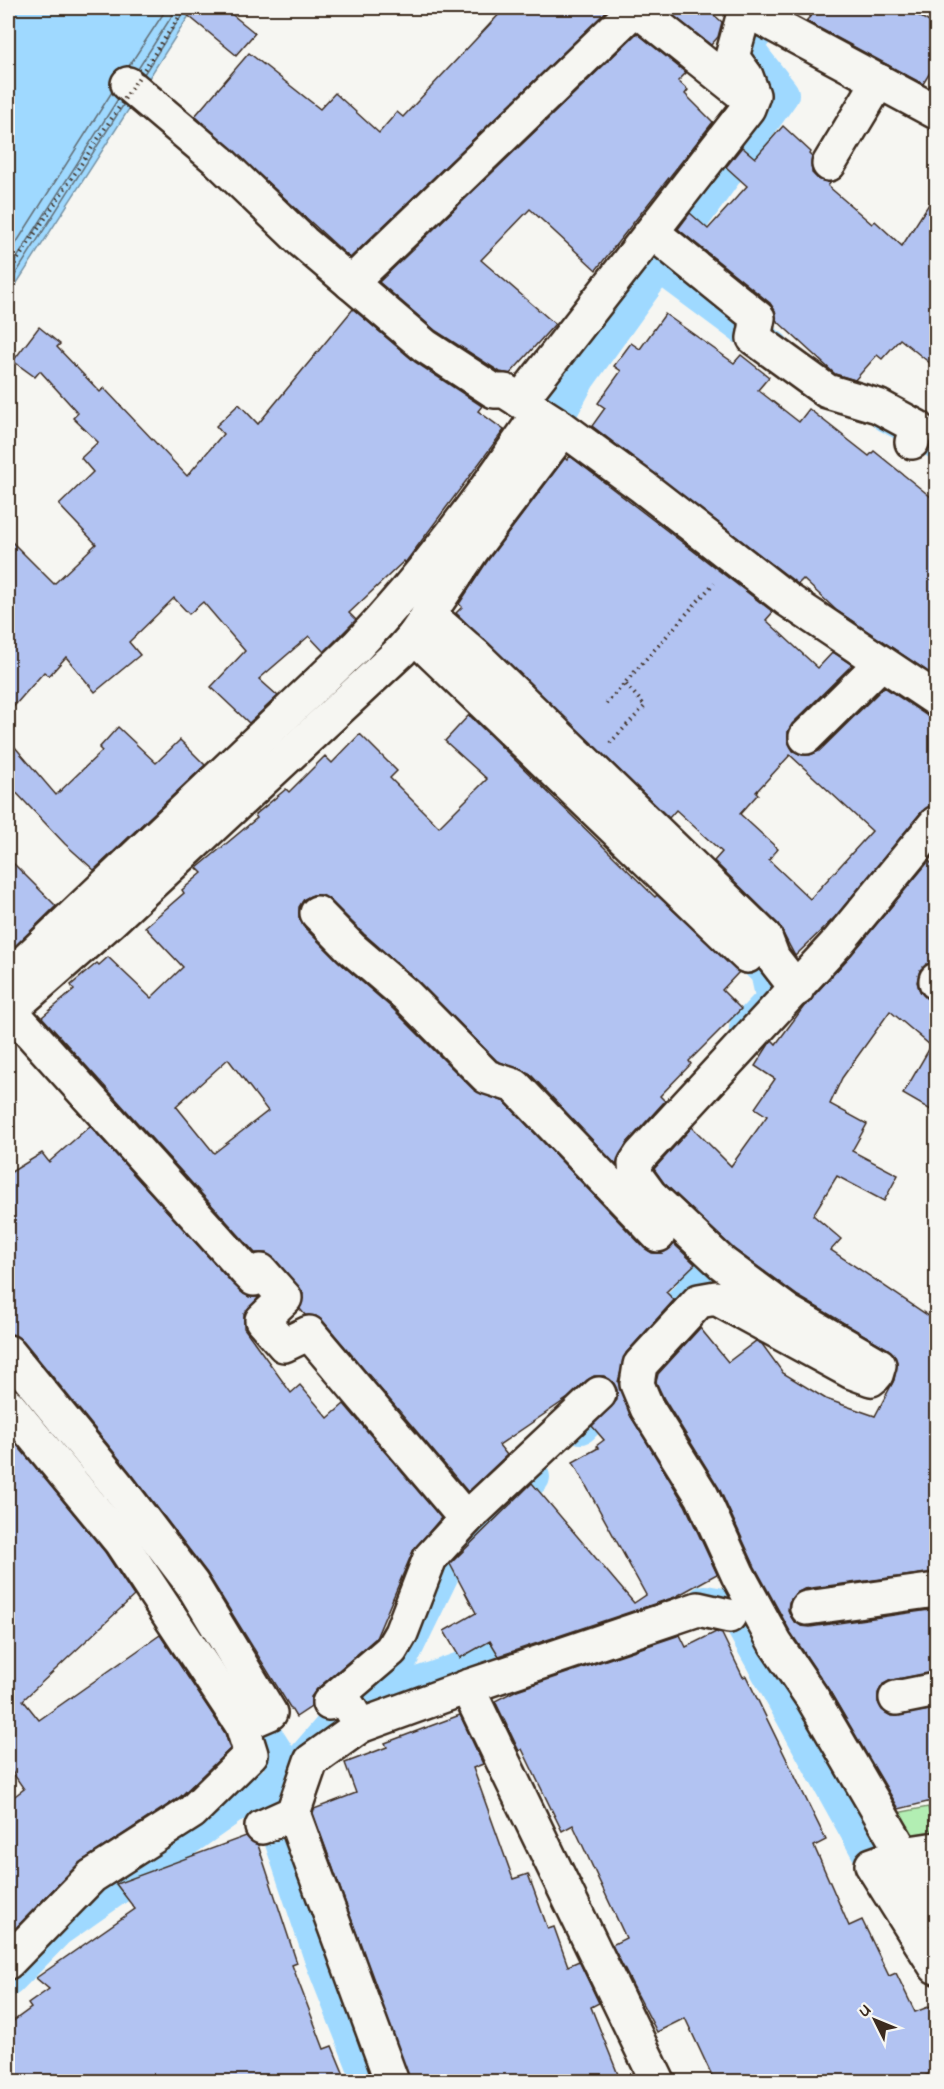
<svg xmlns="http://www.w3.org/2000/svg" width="944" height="2089" viewBox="0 0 944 2089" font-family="'Architects Daughter',sans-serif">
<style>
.green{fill:#b2eeb3;stroke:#768c68;stroke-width:1.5}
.water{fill:#9fd9ff;stroke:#7793a5;stroke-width:1.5}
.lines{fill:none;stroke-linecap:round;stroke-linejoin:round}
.shore{stroke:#637078;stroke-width:1.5}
.canal{stroke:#9fd9ff;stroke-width:36}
.building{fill:#b2c3f2;stroke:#3b2a1e;stroke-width:1.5;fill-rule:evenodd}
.minor-casing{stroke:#3b2a1e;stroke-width:38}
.path{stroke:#3b2a1e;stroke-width:4;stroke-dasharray:1.5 4.5;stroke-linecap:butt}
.minor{stroke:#f6f6f2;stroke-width:33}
.path-bridge{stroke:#3b2a1e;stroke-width:4;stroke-dasharray:1.5 4.5;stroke-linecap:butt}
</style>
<rect width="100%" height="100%" fill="#f6f6f2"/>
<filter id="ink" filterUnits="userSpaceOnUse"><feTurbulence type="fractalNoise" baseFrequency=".0167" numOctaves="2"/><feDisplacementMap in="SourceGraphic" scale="12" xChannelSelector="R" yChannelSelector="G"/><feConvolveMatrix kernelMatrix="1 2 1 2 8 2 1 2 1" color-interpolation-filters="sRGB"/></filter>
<g filter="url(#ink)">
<path class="green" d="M928,1807L936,1841L904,1848L886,1815Z"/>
<path class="water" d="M8,8H194L8,297Z"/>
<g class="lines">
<g class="shore">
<path d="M129,66L167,8"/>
<path d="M138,69L177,8"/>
<path d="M144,74L183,13"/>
<path d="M8,256L112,92"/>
<path d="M8,272L118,99"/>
<path d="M8,286L124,104"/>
</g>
<g class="canal">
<path d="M659,264L772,348"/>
<path d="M887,414L936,441"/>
<path d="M534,450L552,425L578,377L781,94L744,47L763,22"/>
<path d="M343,684L413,616L424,601"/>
<path d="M741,944L768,972L774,1000L747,1028"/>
<path d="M8,1384L71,1451"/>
<path d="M614,1391L670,1471"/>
<path d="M581,1426L614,1391L637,1348L692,1294L700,1272L610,1171L653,1127"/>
<path d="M705,1603L734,1608L891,1891"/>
<path d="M236,1691L290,1776"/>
<path d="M381,1698L475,1665L556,1643"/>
<path d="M265,1789L322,1958L371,2082"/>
<path d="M8,1979L57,1929L232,1806L290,1776L355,1701L381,1698L445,1566L532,1477"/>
</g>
</g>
<g class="building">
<path d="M179,8H224L255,33L236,55Z"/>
<path d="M505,8H610L350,258L195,116L249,53L320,109L335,93L379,133L397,112L403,117Z"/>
<path d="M664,8H706L722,22L718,37L711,45Z"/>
<path d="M818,8H906L936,26V63L923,84L806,21Z"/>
<path d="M637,33L686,73L678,81L688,90L685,94L713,122L596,270L530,209L481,260L555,324L510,374L500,372L436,331L379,282Z"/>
<path d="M783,126L811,152L809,154L812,157V173L819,180L831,182L828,186L872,224L875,221L902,246L936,193V368L900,339L882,359L877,355L855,380L835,374L776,320L775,311L770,303L678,229L690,213L708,229L747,186L726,167L742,147L755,158Z"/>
<path d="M353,309L415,362L482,406L478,411L504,430L405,563L404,561L349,613L356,620L324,652L309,636L259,679L278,696L249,723L211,687L245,651L203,602L189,614L174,598L129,642L140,655L95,692L66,657L49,676L44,672L8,713V538L54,584L96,544L59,505L93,472L81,458L98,442L73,418L78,413L40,371L35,377L13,361L39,327L60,344L57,347L100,392L104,388L187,476L223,434L216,426L239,404L258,424Z"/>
<path d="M665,314L734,363L741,355L769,377L758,390L799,422L809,409L869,456L874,451L936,501V677L836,610L803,579L798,584L592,426L605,408L598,403L621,371L614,366L631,343L640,349Z"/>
<path d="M570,456L773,612L766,620L818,668L833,652L852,665L792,724L788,731V741L793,751L802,755H810L819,751L884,687L926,715L936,717V805L922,811L835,917L795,956L778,924L714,861L722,852L676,810L669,818L456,613L462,607L459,604L488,560L565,458L567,460ZM790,755L872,831L810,899L769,860L778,849L740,814L758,794L756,792Z"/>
<path d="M469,715L655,897L657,895L739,972L722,990L741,1009L689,1061L691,1064L660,1096L665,1101L626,1144L616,1165L529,1073L497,1061L419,982L364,934L330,900L322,895H313L304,899L299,907V917L303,926L338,961L393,1009L474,1090L505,1102L644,1248L652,1253H662L674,1244L695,1264L666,1292L674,1300L626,1353L618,1382L630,1415L685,1505L717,1574L675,1597L499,1656L490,1641L460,1658L444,1631L476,1613L450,1564L532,1483L634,1603L646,1595L573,1462L598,1448L596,1446L604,1440L592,1426L617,1400V1390L613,1382L604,1376H594L587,1380L568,1398L499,1445L507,1455L468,1492L323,1321L316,1316L305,1315L300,1309L303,1293L275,1259L266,1253H255L42,1017L74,990L71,985L97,963L99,965L108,957L151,998L183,967L145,927L184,893L182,890L202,873L197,868L257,818L255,815L286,789L289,792L325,756L332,763L360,734L397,771L390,778L439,827L487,779L445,741ZM228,1059L268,1111L214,1153L176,1106Z"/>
<path d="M118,727L156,763L180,740L205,765L94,870L65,844L8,784V739L56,795L102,751L99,748Z"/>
<path d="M8,858L56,906L8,953Z"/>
<path d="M929,861L936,868V961L927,964L920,970L917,982L920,991L926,998L936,1001V1113L903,1094L931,1046L890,1011L842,1078L830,1104L867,1124L852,1151L898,1175L884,1201L837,1176L813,1215L841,1239L831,1250L936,1321V1572L804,1589L795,1594L789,1602L788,1610L793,1620L801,1626L810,1627L936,1609V1672L892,1680L883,1684L878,1693V1702L882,1710L891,1716L936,1709V1800L899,1809L829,1690L791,1633L755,1567L719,1488L664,1399L656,1382L658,1374L700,1328L728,1362L756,1341L762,1344L783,1373L826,1399L875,1416L894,1380L897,1362L888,1349L798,1296L734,1249L664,1183L654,1169L692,1127L731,1166L767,1116L755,1108L775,1079L755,1066L769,1044L772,1040L776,1044L805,1005L852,954Z"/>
<path d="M90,1126L232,1283L249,1297H259L244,1314V1328L291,1393L300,1385L328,1418L344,1404L441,1518L413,1551L376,1638L317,1689L311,1697V1707L296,1717L207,1573L134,1477L23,1340L8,1334V1174L42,1153L49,1162Z"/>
<path d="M8,1434L105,1552L134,1596L23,1700L39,1720L160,1635L225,1733L230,1749L180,1797L79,1863L8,1936V1801L24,1789L8,1766Z"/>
<path d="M716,1632L722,1634L743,1677L746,1676L826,1840L814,1846L849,1926L862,1920L889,1976L896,1973L915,2012L936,2004V2070L913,2082H715L685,2018L657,2032L612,1945L626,1938L573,1825L562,1831L522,1749L519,1751L495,1701L517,1690L680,1635L686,1647Z"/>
<path d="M460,1715L483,1764L473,1768L513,1879L528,1874L548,1929L554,1927L568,1966L579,1961L599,2003L591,2007L621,2082H410L313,1813L314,1809L356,1793L345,1763L387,1747L385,1743Z"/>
<path d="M246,1836L258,1845L297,1963L292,1965L324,2049L332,2046L344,2075L330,2082H8V2025L31,2008L28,2004L49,1989L36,1978L135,1909L116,1884Z"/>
</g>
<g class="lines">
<g class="minor-casing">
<g id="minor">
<path d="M635,8L749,99"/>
<path d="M748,11L936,112"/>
<path d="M128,84L219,161L303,242L425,346L494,391H505L561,427L643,487L788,600L936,699"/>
<path d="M829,164L879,81"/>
<path d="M652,232L758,318L754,338L827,391L878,406L917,427L912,442"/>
<path d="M351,283L636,8"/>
<path d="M520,401L748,108L753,95L746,76L732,57L743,17L750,8"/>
<path d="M428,614L477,657L765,937L773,958L797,989"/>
<path d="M414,636L747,956L765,937"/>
<path d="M806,737L881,663"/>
<path d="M936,823L838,942L641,1155L635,1164L636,1176L650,1195L722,1263L788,1312L879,1365L876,1375L871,1379L852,1372L716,1298L699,1301L640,1365L637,1384L647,1408L702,1496L738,1575L775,1643L813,1699L936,1910"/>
<path d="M317,913L351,948L406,995L487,1077L515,1086L658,1235"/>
<path d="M8,978L357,646C425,574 483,495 539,413"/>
<path d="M936,980V982"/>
<path d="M10,1010L245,1270L254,1279L261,1271L285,1298L262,1320L284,1345L309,1333L466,1519L599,1394"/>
<path d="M8,1012L110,922L401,651L414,636L473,549L563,430"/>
<path d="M8,1352L119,1488L192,1584L270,1713L242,1725"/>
<path d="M8,1405L120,1541L242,1725L251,1754L192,1812L92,1876L8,1962"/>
<path d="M807,1608L936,1590"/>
<path d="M467,1687L698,1609L729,1616"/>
<path d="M896,1698L936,1690"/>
<path d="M329,1703L391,1650L401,1633L430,1558L466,1519"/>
<path d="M360,1726L467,1687L658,2082"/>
<path d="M293,1813L392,2082"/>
<path d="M262,1827L293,1813L311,1761L360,1726L349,1707"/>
<path d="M936,1849L903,1854L872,1865L936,1967"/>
</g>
</g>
<g class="path">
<path d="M606,704L714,583"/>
<path d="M610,743L645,706L625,683"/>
</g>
<use href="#minor" class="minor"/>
<path class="path-bridge" d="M8,274L185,8"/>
</g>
</g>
<rect width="944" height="2089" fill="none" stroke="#f6f6f2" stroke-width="30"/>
<rect x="15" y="15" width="914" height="2059" fill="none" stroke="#3b2a1e" stroke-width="2" filter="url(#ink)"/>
<g transform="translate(875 2020) rotate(313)" stroke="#f6f6f2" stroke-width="4.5" paint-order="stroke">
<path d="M0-4.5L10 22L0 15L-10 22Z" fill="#3b2a1e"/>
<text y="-9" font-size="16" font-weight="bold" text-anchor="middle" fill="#3b2a1e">U</text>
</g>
</svg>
